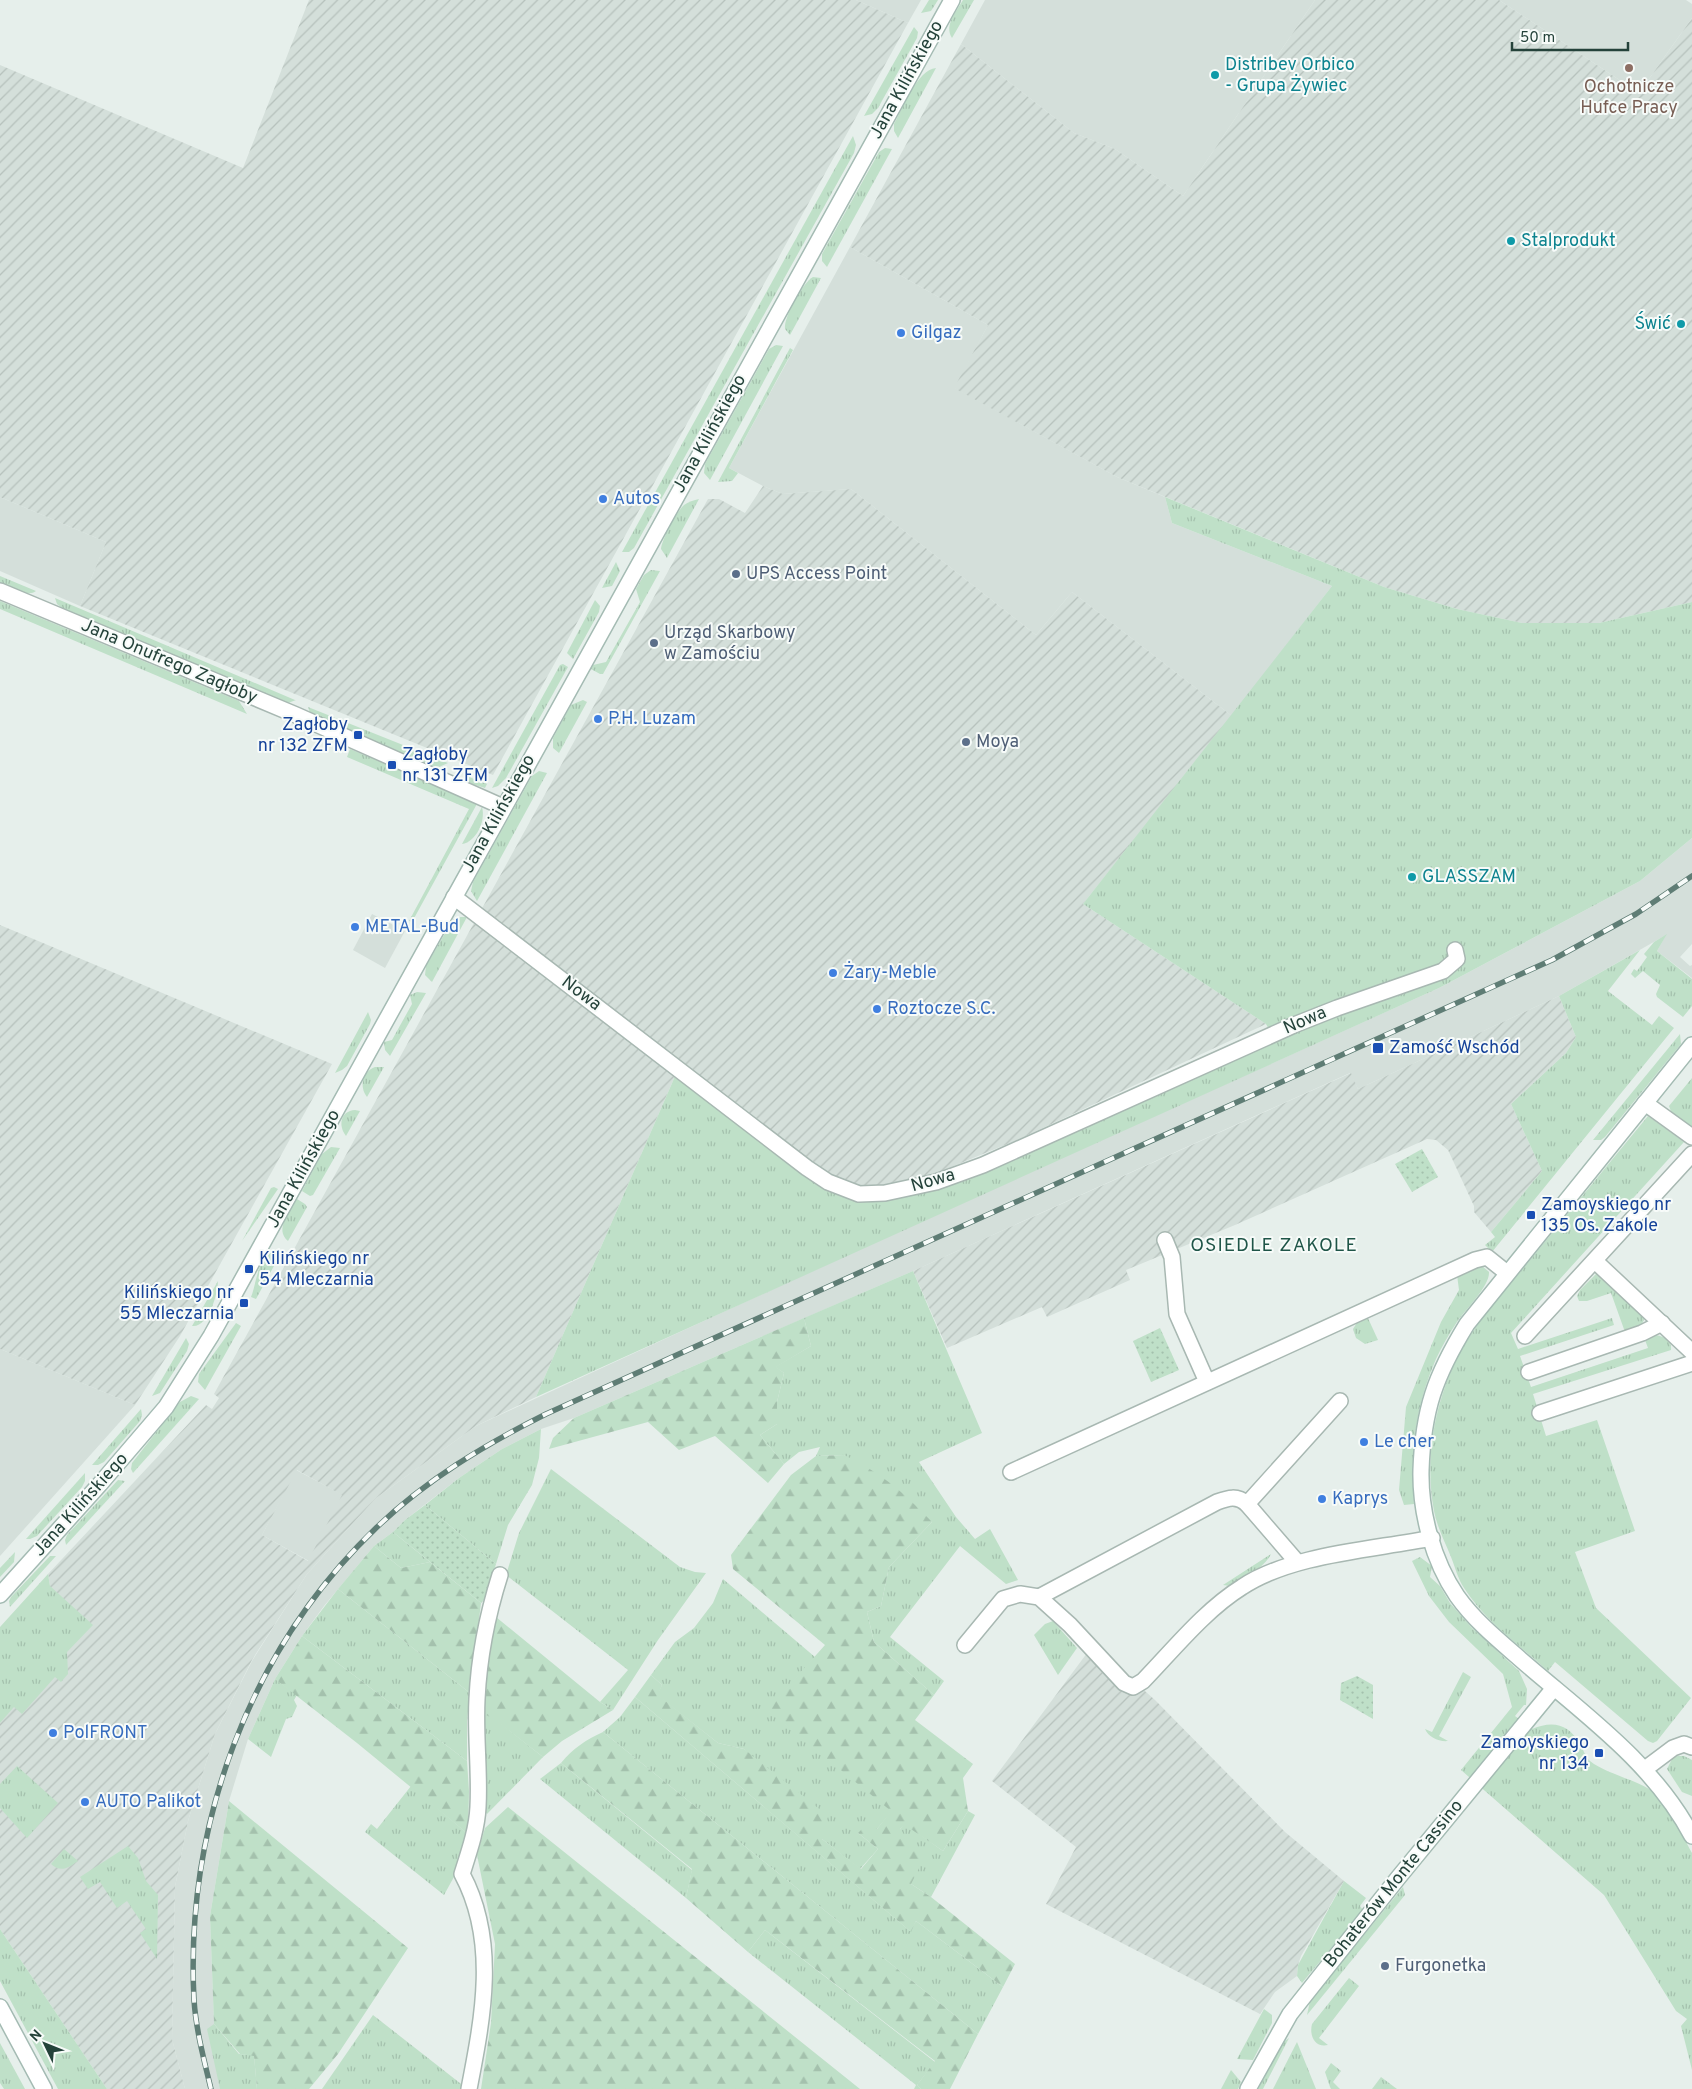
<svg xmlns="http://www.w3.org/2000/svg" width="1692" height="2089" viewBox="0 0 1692 2089" font-family="Overpass,sans-serif">
<style>
.built{fill:#d4dfda}
.industrial{fill:url(#industrial-furrows);fill-rule:evenodd}
.grass{fill:url(#grass-tufts)}
.forest{fill:url(#forest-firs)}
.park{fill:url(#park-dots)}
.lines{fill:none;stroke-linecap:round;stroke-linejoin:round}
.street-casing{stroke:#a8b8b2;stroke-width:18}
.secondary-casing{stroke:#a4bbb3;stroke-width:18}
.street{stroke:#fff;stroke-width:15}
.secondary{stroke:#fff;stroke-width:15}
.rail-casing{stroke:#5f7d75;stroke-width:5.5}
.rail{stroke:#f7fbf9;stroke-width:4;stroke-dasharray:11;stroke-linecap:butt}
.education-dot{fill:#8d6e63;stroke:#f7fbf9;stroke-width:2}
.culture-dot{fill:#0f9aa8;stroke:#f7fbf9;stroke-width:2}
.shop-dot{fill:#3f7fe0;stroke:#f7fbf9;stroke-width:2}
.service-dot{fill:#5c6f8a;stroke:#f7fbf9;stroke-width:2}
.transit-dot{fill:#1a4fb4;stroke:#f7fbf9;stroke-width:2}
.labels{text-anchor:middle;dominant-baseline:central;stroke-width:4;stroke-linejoin:round;paint-order:stroke}
.culture-label{font-size:18px;fill:#0d838f;stroke:#f7fbf9;text-anchor:start}
.street-label{font-size:18px;fill:#24423a;stroke:#f7fbf9}
.education-label{font-size:18px;fill:#785e54;stroke:#f7fbf9}
.shop-label{font-size:18px;fill:#366cbe;stroke:#f7fbf9;text-anchor:start}
.service-label{font-size:18px;fill:#4e5e75;stroke:#f7fbf9;text-anchor:start}
.transit-label{font-size:18px;fill:#164399;stroke:#f7fbf9;text-anchor:start}
.neighbourhood-label{font-size:19px;letter-spacing:1px;fill:#1f5548;stroke:#f7fbf9}
</style>
<defs>
<pattern id="industrial-furrows" width="10" height="10" patternUnits="userSpaceOnUse" patternTransform="scale(1.25)"><rect width="10" height="10" fill="#d4dfda"/><path d="M-1 1l2-2M0 10L10 0M9 11l2-2" fill="none" stroke="#b6c1bc"/></pattern>
<pattern id="grass-tufts" width="24" height="20" patternUnits="userSpaceOnUse" patternTransform="scale(1.25)"><rect width="24" height="20" fill="#bfe0c8"/><path d="M3 7l-1-3M5 7V3M7 7l1-3M15 17l-1-3M17 17v-4M19 17l1-3" fill="none" stroke="#a4c1ad"/></pattern>
<pattern id="forest-firs" width="22" height="20" patternUnits="userSpaceOnUse" patternTransform="scale(1.25)"><rect width="22" height="20" fill="#bfe0c8"/><path d="M5 1l3.5 6h-7zM16 11l3.5 6h-7z" fill="#a4c1ad"/></pattern>
<pattern id="park-dots" width="8" height="8" patternUnits="userSpaceOnUse" patternTransform="scale(1.25)"><rect width="8" height="8" fill="#bfe0c8"/><path d="M2 2h.1M6 6h.1" fill="none" stroke="#a4c1ad" stroke-width="1.8" stroke-linecap="round"/></pattern>
</defs>
<rect width="100%" height="100%" fill="#e6efeb"/>
<g class="built">
<path d="M856,0H921L908,23Z"/>
<path d="M985,0H1315L1183,196L1115,149L1074,133L961,44Z"/>
<path d="M1499,0H1686L1692,4V18L1639,93Z"/>
<path d="M850,247L988,325L955,388L1117,477L1165,497L1172,523L1332,586L1232,716L1072,592L1036,635L851,489L783,494L763,486L729,468Z"/>
<path d="M0,497L106,542L80,606L0,571Z"/>
<path d="M1692,838V944L1680,957L1690,966L1692,965V978L1657,951L1666,935L1559,996L1358,1089L1350,1073L913,1271L574,1418L541,1429L502,1449L459,1478L405,1520L393,1532L374,1546L324,1606L302,1636L275,1679L248,1739L229,1801L210,1916L214,2024L229,2089H185L172,2039L175,1887L188,1821L215,1734L252,1661L307,1574L376,1498L476,1426L882,1239L1439,988L1640,881Z"/>
<path d="M372,914L405,931L385,968L353,950Z"/>
<path d="M0,1349L135,1405L0,1556Z"/>
<path d="M296,1470L343,1495L309,1561L262,1535Z"/>
</g>
<g class="industrial">
<path d="M309,0H856L908,23L493,775L80,606L106,542L0,497V65L243,168Z"/>
<path d="M1315,0H1499L1639,93L1692,18V602L1599,623H1522L1457,609L1384,587L1117,477L954,388L988,325L850,247L961,44L1074,133L1115,149L1183,196Z"/>
<path d="M763,486L783,494L851,489L1036,635L1072,592L1232,716L1083,904L1266,1024L1017,1140L939,1172L910,1182L889,1186H856L841,1181L803,1157L684,1063L676,1074L536,1397L476,1426L376,1498L307,1574L252,1660L215,1734L188,1821L175,1887L172,2039L185,2089H107L0,1929V1641L50,1586L48,1574L206,1405L212,1409L219,1398L214,1394L708,499H719L745,513ZM297,1470L342,1495L308,1561L262,1535Z"/>
<path d="M0,925L332,1064L180,1336L135,1405L0,1349Z"/>
<path d="M1559,996L1576,1037L1566,1053L1511,1104L1542,1171L1491,1232L1474,1212V1206L1448,1150L1436,1140L1427,1139L1235,1225L1126,1270L1130,1280L1047,1317L1042,1307L947,1348L913,1271L1351,1073L1358,1089Z"/>
<path d="M1093,1645L1155,1700L1285,1832L1344,1881L1301,1956L1298,1965L1297,1976L1275,1992L1260,2014L1046,1904L1076,1847L992,1781Z"/>
</g>
<g class="grass">
<path d="M929,0H938L931,11L921,13Z"/>
<path d="M963,0H974L952,38C944,25 956,12 963,0Z"/>
<path d="M914,27L918,32L917,38L878,108L872,114L864,116Z"/>
<path d="M936,68L898,138L894,131V124C903,108 917,70 936,68Z"/>
<path d="M853,136L856,145L854,153L634,548L629,552H622Z"/>
<path d="M885,148L892,149L827,267L822,261V254L879,152Z"/>
<path d="M813,277L821,278L790,335L785,329C783,318 803,282 813,277Z"/>
<path d="M776,345L783,346L710,480L704,473L705,464L769,349Z"/>
<path d="M790,348L793,350L729,468L738,473L732,481L718,482Z"/>
<path d="M1165,497L1384,587L1457,609L1522,623H1599L1692,602V838L1640,881L1439,988L536,1397L676,1074L798,1168L886,1198L1274,1039L1266,1024L1083,904L1332,586L1172,523Z"/>
<path d="M699,499L667,558L661,549C661,541 677,511 684,505C688,502 694,500 699,499Z"/>
<path d="M616,562L620,571L612,586L602,588Z"/>
<path d="M651,570L660,571L603,674H600L591,669L593,665L606,662L640,602L636,589L644,575Z"/>
<path d="M0,576L36,591C27,598 10,586 0,582Z"/>
<path d="M55,598L295,700H296L288,703L62,608L57,604Z"/>
<path d="M595,600L600,606L599,612L573,659L567,653Z"/>
<path d="M0,601L239,701L247,714L0,609Z"/>
<path d="M563,664L568,667L506,778L498,786L492,788L560,665Z"/>
<path d="M583,700L587,702L559,753L553,748V738L571,705Z"/>
<path d="M308,707L448,763L439,767H433L314,716L310,713Z"/>
<path d="M350,749L478,802L412,922L409,921L469,809L347,757Z"/>
<path d="M539,771L547,773L477,901L471,891L473,882L532,776Z"/>
<path d="M464,775L487,784L485,788C477,785 467,785 464,775Z"/>
<path d="M482,807C486,821 476,842 462,844Z"/>
<path d="M461,917H467L432,982L425,975L426,966L451,923L455,918Z"/>
<path d="M1667,934L1657,951L1692,979V1006L1683,1017L1657,997L1656,994L1660,985L1643,971L1635,978L1631,974L1634,969L1637,971L1647,957L1644,954L1654,942Z"/>
<path d="M1640,950L1608,991L1652,1025L1659,1016L1674,1028L1492,1252L1485,1245L1495,1237L1491,1232L1542,1171L1511,1104L1566,1053L1576,1037L1559,996Z"/>
<path d="M417,992L426,993L390,1056L385,1050L384,1042L392,1040L412,1004L410,995Z"/>
<path d="M368,1012L371,1020L370,1024L347,1066L342,1070L335,1073Z"/>
<path d="M1680,1034L1681,1044L1605,1137L1601,1140H1593Z"/>
<path d="M375,1067H384L367,1097C359,1087 362,1072 375,1067Z"/>
<path d="M1692,1078V1130L1672,1114L1669,1106Z"/>
<path d="M355,1110L360,1111L346,1136C338,1126 340,1111 355,1110Z"/>
<path d="M1648,1116L1684,1142L1511,1333L1518,1349L1612,1318L1614,1325L1520,1356L1531,1387L1648,1348L1645,1340L1656,1335C1665,1337 1672,1340 1671,1350L1533,1394L1546,1436L1597,1420L1635,1531L1575,1552L1596,1608L1691,1698L1657,1741L1653,1743L1648,1741L1555,1662L1548,1671C1519,1645 1485,1621 1464,1588C1458,1579 1455,1567 1451,1557C1445,1542 1437,1527 1434,1511C1424,1459 1435,1399 1460,1353C1478,1319 1506,1289 1531,1259C1570,1211 1609,1163 1648,1116Z"/>
<path d="M331,1147L340,1148L313,1195L310,1196L302,1191L322,1154Z"/>
<path d="M274,1187L278,1189L242,1241L271,1188Z"/>
<path d="M297,1199L305,1204L307,1207L288,1241C274,1229 290,1212 297,1199Z"/>
<path d="M272,1252L281,1253L256,1299L251,1297C256,1285 258,1257 272,1252Z"/>
<path d="M1481,1265L1489,1272C1490,1286 1465,1310 1457,1322C1449,1334 1442,1346 1436,1359C1415,1407 1410,1451 1414,1504L1404,1505L1399,1490L1406,1407L1441,1322L1459,1290L1457,1275Z"/>
<path d="M913,1271L982,1433L919,1462L956,1517L975,1539L990,1529L1018,1580L1006,1584L960,1546L890,1637L944,1681L934,1695L874,1642L867,1612L881,1606L889,1567L932,1522L844,1455L816,1456L820,1447L799,1452L784,1464L760,1435L777,1424V1402L784,1373L775,1367L811,1346L804,1318Z"/>
<path d="M1598,1272L1644,1317C1644,1328 1633,1329 1625,1332L1611,1293L1587,1301H1579L1577,1296L1580,1290Z"/>
<path d="M218,1281C218,1292 209,1328 192,1326Z"/>
<path d="M1367,1316L1378,1340L1365,1344L1356,1338L1353,1329L1358,1321Z"/>
<path d="M236,1323L241,1326L205,1390L198,1382L199,1374Z"/>
<path d="M186,1338L189,1344L187,1351L160,1393L152,1396Z"/>
<path d="M191,1396L199,1399L133,1473L131,1469L132,1463L180,1402Z"/>
<path d="M141,1409L142,1415L140,1421L104,1462L98,1465H92Z"/>
<path d="M541,1429L539,1458L532,1485L508,1525L496,1564L425,1505L459,1478L502,1449Z"/>
<path d="M551,1469L680,1567L695,1572L706,1573L658,1640L613,1710L600,1702L628,1670L506,1575L519,1533Z"/>
<path d="M85,1473V1481L82,1487L37,1536L30,1539H26Z"/>
<path d="M118,1480L125,1481L66,1545L65,1540L67,1535Z"/>
<path d="M393,1532L430,1562L401,1568L374,1546Z"/>
<path d="M15,1552L14,1562L0,1577V1568Z"/>
<path d="M1271,1554C1263,1570 1244,1576 1230,1586L1223,1585Z"/>
<path d="M50,1556H56L10,1607L9,1601L11,1597Z"/>
<path d="M1420,1557L1432,1566L1430,1577L1440,1586L1450,1603L1472,1628L1519,1671L1527,1689L1526,1705H1524L1515,1716L1532,1729C1553,1720 1569,1724 1580,1744C1583,1749 1586,1758 1590,1761C1605,1773 1633,1779 1649,1789C1663,1798 1684,1838 1692,1853V2070L1681,2026L1687,2019L1676,2011L1604,1895L1461,1770L1512,1707L1503,1674L1449,1622L1429,1596L1412,1561Z"/>
<path d="M48,1574L50,1586L93,1625L67,1652L68,1674L61,1682L55,1677L22,1714L14,1707L0,1723V1627Z"/>
<path d="M723,1579L815,1657L768,1710L892,1811L877,1829L858,1833L878,1849L860,1869L822,1839L744,1749L718,1743L657,1695L662,1685L651,1675L675,1642L694,1628L713,1603Z"/>
<path d="M338,1589L470,1693L467,1721V1761L302,1636Z"/>
<path d="M1053,1621L1077,1648L1058,1675L1034,1635L1045,1624Z"/>
<path d="M1463,1672L1471,1677L1439,1736L1448,1741C1439,1742 1428,1737 1425,1729L1432,1732Z"/>
<path d="M275,1679L297,1695L294,1700L297,1706L292,1717L286,1719L271,1757L248,1739Z"/>
<path d="M635,1697L910,1931L916,1921L1003,1987L978,2034L603,1732L620,1717Z"/>
<path d="M482,1713L494,1718L543,1757L487,1814L482,1807Z"/>
<path d="M1677,1756H1684L1692,1760V1796L1682,1792L1667,1769L1672,1759Z"/>
<path d="M561,1763L692,1870L686,1898L540,1779Z"/>
<path d="M17,1766L58,1803L27,1838L0,1808V1784Z"/>
<path d="M411,1786L468,1834L460,1866L444,1895L365,1832L371,1824L377,1829Z"/>
<path d="M968,1811L975,1815L931,1897L911,1884L900,1829L905,1824L943,1851Z"/>
<path d="M128,1846L138,1858L146,1881L158,1895L157,1959L140,1933L146,1929L127,1901L117,1908L100,1882L88,1889L80,1877Z"/>
<path d="M64,1849L78,1861C68,1868 61,1873 51,1864Z"/>
<path d="M1344,1881L1366,1898L1360,1906L1363,1910L1302,1983L1297,1976L1298,1965Z"/>
<path d="M1403,1887L1405,1895L1307,2015L1310,2001Z"/>
<path d="M0,1929L107,2089H58L0,1981Z"/>
<path d="M765,1930L935,2062L917,2085L921,2089H914L916,2085L748,1952Z"/>
<path d="M1349,1978L1359,1986L1319,2038L1328,2045C1315,2048 1309,2036 1312,2024Z"/>
<path d="M1264,2009L1272,2015V2023L1253,2060L1237,2059Z"/>
<path d="M373,2015L465,2087L463,2089H322Z"/>
<path d="M214,2024L239,2054L254,2055L257,2089H220L207,2029Z"/>
<path d="M1289,2038L1263,2089H1258L1282,2043Z"/>
<path d="M1297,2042L1316,2089H1273Z"/>
<path d="M0,2043L25,2089H4L0,2083Z"/>
<path d="M1331,2063L1341,2071L1333,2082L1340,2089H1331L1330,2087L1325,2072Z"/>
<path d="M1231,2070L1241,2082L1238,2089H1221Z"/>
<path d="M1381,2077L1397,2089H1372Z"/>
</g>
<g class="forest">
<path d="M804,1318L811,1346L776,1367L784,1373L777,1402V1424L760,1435L784,1464L768,1483L715,1436L679,1450L648,1422L549,1449L553,1438L574,1418Z"/>
<path d="M844,1455C883,1474 902,1491 932,1522L889,1567L881,1606L867,1612L874,1642L934,1695L915,1720L973,1764L963,1778L968,1811L943,1851L905,1825L900,1829L923,1860L911,1884L931,1897L1015,1964L1003,1987L916,1921L911,1932L635,1697L651,1675L662,1685L658,1695L718,1743L744,1749L828,1816L822,1839L861,1869L878,1849L858,1833L868,1823L877,1829L891,1811L767,1710L825,1645L733,1569L731,1555L791,1475L816,1456Z"/>
<path d="M374,1546L401,1568L430,1562L481,1603L470,1693L338,1589Z"/>
<path d="M496,1617L600,1702L613,1710L562,1741L543,1757L494,1719L482,1713L485,1656Z"/>
<path d="M302,1636L467,1761L469,1791L468,1834L357,1743L275,1679Z"/>
<path d="M603,1732L978,2034L950,2089H921L917,2085L935,2061L765,1930L748,1952L686,1898L692,1869L561,1763C573,1748 586,1740 603,1732Z"/>
<path d="M229,1801L408,1948L338,2054L309,2089H257L254,2056L240,2054L214,2024L210,1916Z"/>
<path d="M508,1807L860,2089H481L491,2023L495,1944L477,1855L485,1828Z"/>
</g>
<g class="park">
<path d="M1422,1149L1438,1177L1412,1192L1395,1164Z"/>
<path d="M1160,1328L1179,1370L1151,1382L1133,1341Z"/>
<path d="M425,1505L496,1564L486,1598L481,1603L393,1532L405,1520Z"/>
<path d="M1357,1676L1373,1685V1719L1340,1700L1341,1683Z"/>
</g>
<g class="lines">
<g class="street-casing">
<g id="street">
<path d="M0,591L296,715L503,807"/>
<path d="M454,897L807,1168L828,1182L859,1194L885,1193L936,1182L983,1165L1294,1025L1337,1008L1443,971L1457,959L1455,950"/>
<path d="M1645,1103L1692,1137"/>
<path d="M1165,1240L1172,1257L1177,1314L1207,1382"/>
<path d="M1595,1261L1692,1352"/>
<path d="M1525,1336L1692,1154"/>
<path d="M1529,1372L1642,1333L1662,1323"/>
<path d="M1540,1413L1692,1363"/>
<path d="M1011,1472L1475,1260L1487,1257L1507,1273"/>
<path d="M1247,1504L1340,1401"/>
<path d="M1039,1597L1217,1502C1228,1498 1237,1495 1247,1504L1297,1562"/>
<path d="M965,1645L1003,1599L1020,1594L1039,1597L1070,1625L1124,1683L1133,1687L1143,1681C1173,1650 1205,1610 1242,1587C1292,1554 1372,1550 1432,1538"/>
<path d="M1645,1769L1673,1748L1684,1744L1692,1747"/>
<path d="M469,2089C483,2017 498,1941 462,1874C469,1852 477,1829 478,1807C480,1771 475,1735 477,1699C479,1656 487,1616 500,1575"/>
</g>
</g>
<g class="secondary-casing">
<g id="secondary">
<path d="M1692,1045L1467,1324C1435,1376 1423,1410 1421,1470C1420,1512 1433,1561 1457,1596C1474,1620 1497,1639 1519,1658C1581,1712 1653,1762 1692,1836"/>
<path d="M0,1595L100,1484L166,1407L211,1336L952,0"/>
<path d="M0,2007L44,2089"/>
<path d="M1248,2089L1290,2014L1398,1878L1554,1688"/>
</g>
</g>
<use href="#street" class="street"/>
<use href="#secondary" class="secondary"/>
<g class="rail-casing">
<path id="rail" d="M211,2089C204,2060 196,2030 194,2000C185,1825 249,1650 376,1528C426,1480 484,1445 546,1414L1552,960L1636,914L1692,876"/>
</g>
<use href="#rail" class="rail"/>
</g>
<circle class="education-dot" cx="1629" cy="68" r="5"/>
<g class="culture-dot">
<circle cx="1215" cy="75" r="5"/>
<circle cx="1511" cy="241" r="5"/>
<circle cx="1681" cy="324" r="5"/>
<circle cx="1412" cy="877" r="5"/>
</g>
<g class="shop-dot">
<circle cx="901" cy="333" r="5"/>
<circle cx="603" cy="499" r="5"/>
<circle cx="598" cy="719" r="5"/>
<circle cx="355" cy="927" r="5"/>
<circle cx="833" cy="973" r="5"/>
<circle cx="877" cy="1009" r="5"/>
<circle cx="1364" cy="1442" r="5"/>
<circle cx="1322" cy="1499" r="5"/>
<circle cx="53" cy="1733" r="5"/>
<circle cx="85" cy="1802" r="5"/>
</g>
<g class="service-dot">
<circle cx="736" cy="574" r="5"/>
<circle cx="654" cy="643" r="5"/>
<circle cx="966" cy="742" r="5"/>
<circle cx="1385" cy="1966" r="5"/>
</g>
<g class="transit-dot">
<rect x="353" y="730" width="10" height="10" rx="2.5"/>
<rect x="387" y="760" width="10" height="10" rx="2.5"/>
<rect x="1372" y="1042" width="12" height="12" rx="2.5"/>
<rect x="1526" y="1210" width="10" height="10" rx="2.5"/>
<rect x="244" y="1264" width="10" height="10" rx="2.5"/>
<rect x="239" y="1298" width="10" height="10" rx="2.5"/>
<rect x="1594" y="1748" width="10" height="10" rx="2.5"/>
</g>
<g class="labels">
<g class="culture-label">
<text x="1225" y="65">Distribev Orbico<tspan x="1225" dy="21">- Grupa Żywiec</tspan></text>
<text x="1521" y="241">Stalprodukt</text>
<text x="1671" y="324" text-anchor="end">Świć</text>
<text x="1422" y="877">GLASSZAM</text>
</g>
<g class="street-label">
<text transform="translate(907 80) rotate(-61)">Jana Kilińskiego</text>
<text transform="translate(710 434) rotate(-61)">Jana Kilińskiego</text>
<text transform="translate(169 662) rotate(23)">Jana Onufrego Zagłoby</text>
<text transform="translate(499 814) rotate(-61)">Jana Kilińskiego</text>
<text transform="translate(581 994) rotate(37)">Nowa</text>
<text transform="translate(1305 1021) rotate(-23)">Nowa</text>
<text transform="translate(304 1169) rotate(-61)">Jana Kilińskiego</text>
<text transform="translate(933 1181) rotate(-16)">Nowa</text>
<text transform="translate(81 1505) rotate(-48)">Jana Kilińskiego</text>
<text transform="translate(1394 1884) rotate(-51)">Bohaterów Monte Cassino</text>
</g>
<g class="education-label">
<text x="1629" y="87">Ochotnicze<tspan x="1629" dy="21">Hufce Pracy</tspan></text>
</g>
<g class="shop-label">
<text x="911" y="333">Gilgaz</text>
<text x="613" y="499">Autos</text>
<text x="608" y="719">P.H. Luzam</text>
<text x="365" y="927">METAL-Bud</text>
<text x="843" y="973">Żary-Meble</text>
<text x="887" y="1009">Roztocze S.C.</text>
<text x="1374" y="1442">Le cher</text>
<text x="1332" y="1499">Kaprys</text>
<text x="63" y="1733">PolFRONT</text>
<text x="95" y="1802">AUTO Palikot</text>
</g>
<g class="service-label">
<text x="746" y="574">UPS Access Point</text>
<text x="664" y="633">Urząd Skarbowy<tspan x="664" dy="21">w Zamościu</tspan></text>
<text x="976" y="742">Moya</text>
<text x="1395" y="1966">Furgonetka</text>
</g>
<g class="transit-label">
<text x="348" y="725" text-anchor="end">Zagłoby<tspan x="348" dy="21">nr 132 ZFM</tspan></text>
<text x="402" y="755">Zagłoby<tspan x="402" dy="21">nr 131 ZFM</tspan></text>
<text x="1389" y="1048">Zamość Wschód</text>
<text x="1541" y="1205">Zamoyskiego nr<tspan x="1541" dy="21">135 Os. Zakole</tspan></text>
<text x="259" y="1259">Kilińskiego nr<tspan x="259" dy="21">54 Mleczarnia</tspan></text>
<text x="234" y="1293" text-anchor="end">Kilińskiego nr<tspan x="234" dy="21">55 Mleczarnia</tspan></text>
<text x="1589" y="1743" text-anchor="end">Zamoyskiego<tspan x="1589" dy="21">nr 134</tspan></text>
</g>
<g class="neighbourhood-label">
<text x="1274" y="1246">OSIEDLE ZAKOLE</text>
</g>
</g>
<g transform="translate(45 2044) rotate(313)" stroke="#f7fbf9" stroke-width="4" paint-order="stroke">
<path d="M0-4L9 19L0 12L-9 19Z" fill="#24423a"/>
<text y="-8" font-size="14" font-weight="bold" text-anchor="middle" fill="#24423a">N</text>
</g>
<path d="M1512 42v8h116v-8" fill="none" stroke="#24423a" stroke-width="2.5"/>
<text x="1520" y="42" font-size="15" fill="#24423a" stroke="#f7fbf9" stroke-width="4" paint-order="stroke">50 m</text>
</svg>
